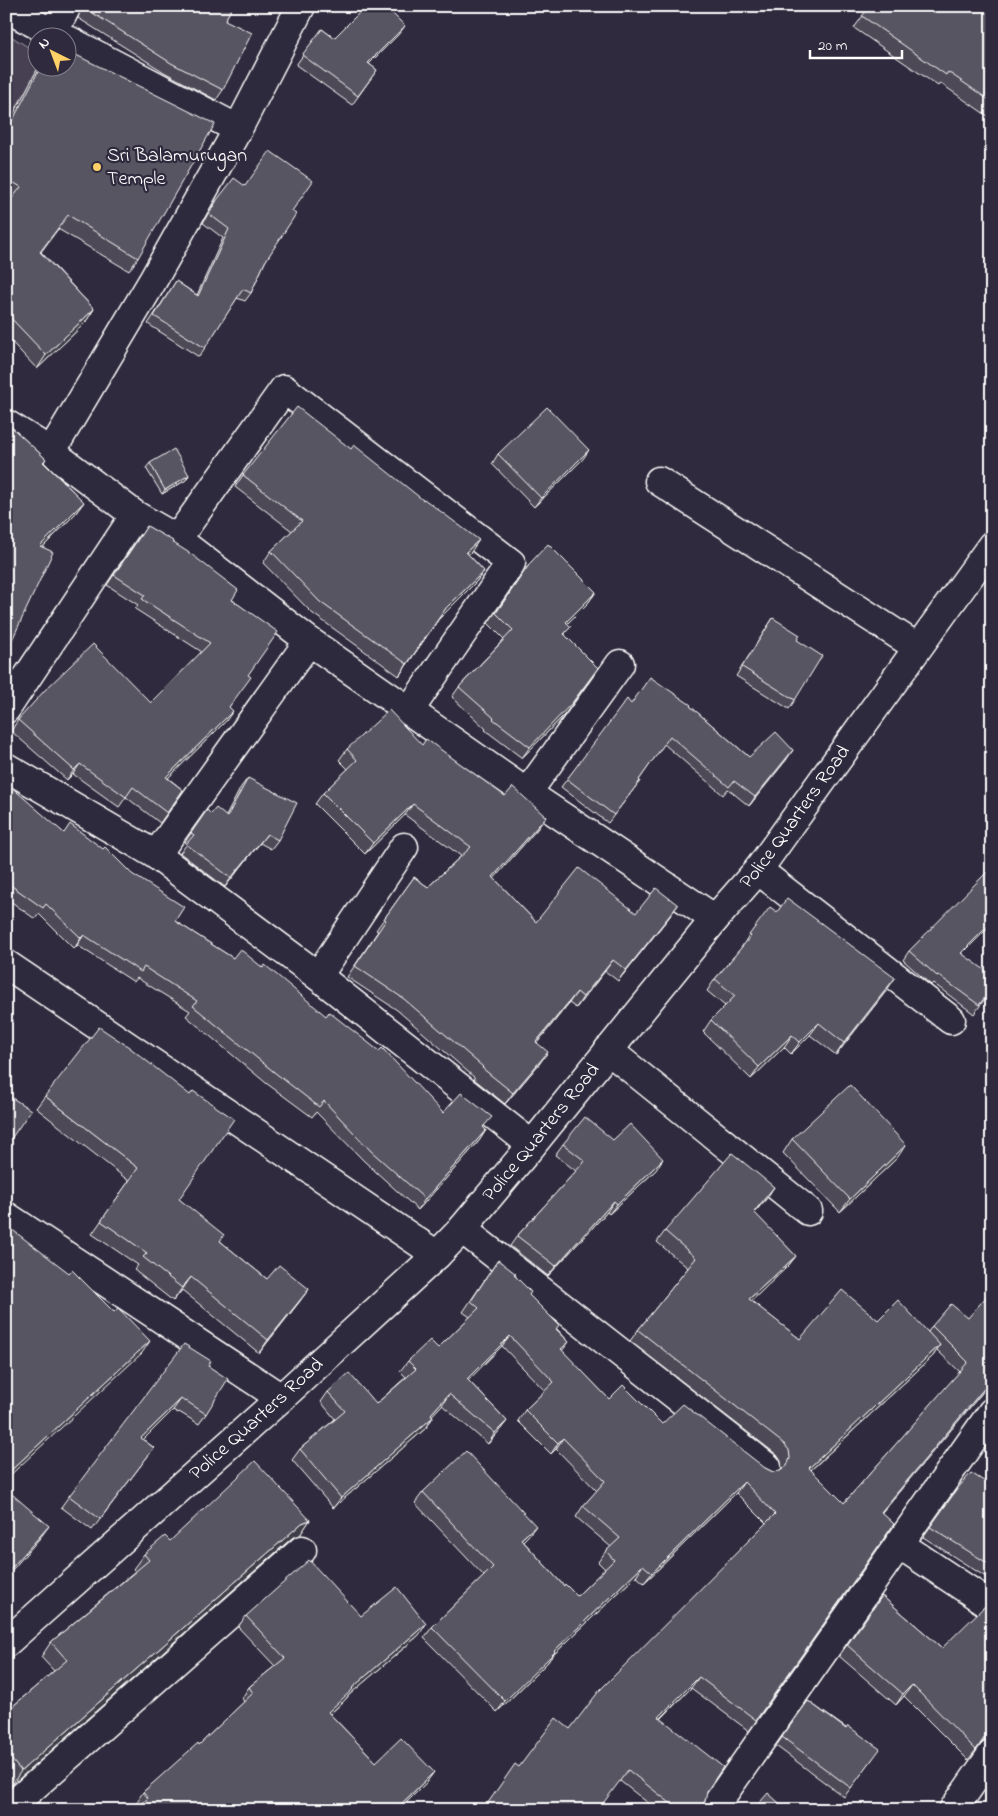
<svg xmlns="http://www.w3.org/2000/svg" width="998" height="1816" viewBox="0 0 998 1816" font-family="'Indie Flower',sans-serif">
<style>
.green{fill:#464152;stroke:#a2a0a8}
.lines{fill:none;stroke-linecap:round;stroke-linejoin:round}
.minor-casing{stroke:#fff;stroke-width:31}
.minor{stroke:#2f2a3d;stroke-width:28}
.wall{fill:#4d4956;stroke:#fff;fill-rule:evenodd}
.shaded-wall{fill:#3e3c46;stroke:#fff}
.building{fill:#595564;stroke:#fff}
.poi-dot{fill:#ffd166;stroke:#2f2a3d;stroke-width:2}
.labels{text-anchor:middle;dominant-baseline:central;stroke-width:4.5;stroke-linejoin:round;paint-order:stroke}
.poi-label{font-size:20px;fill:#fff;stroke:#2f2a3d;text-anchor:start}
.street-label{font-size:20px;fill:#fff;stroke:#2f2a3d}
</style>
<rect width="100%" height="100%" fill="#2f2a3d"/>
<filter id="ink" filterUnits="userSpaceOnUse"><feTurbulence type="fractalNoise" baseFrequency=".02" numOctaves="2"/><feDisplacementMap in="SourceGraphic" scale="10" xChannelSelector="R" yChannelSelector="G"/><feConvolveMatrix kernelMatrix="1 2 1 2 8 2 1 2 1" color-interpolation-filters="sRGB"/></filter>
<g filter="url(#ink)">
<path class="green" d="M6,33L37,53L38,68L6,127Z"/>
<g class="lines">
<g class="minor-casing">
<g id="minor">
<path d="M6,8L62,38"/>
<path d="M53,33L67,6"/>
<path d="M68,40L238,129"/>
<path d="M6,424L51,452L135,515L177,539L309,641L527,793L715,919"/>
<path d="M51,452L152,282L238,129L301,6"/>
<path d="M659,481L917,647"/>
<path d="M177,539L284,389L511,563L409,711"/>
<path d="M6,709L135,515"/>
<path d="M6,767L156,855L318,976L532,1145"/>
<path d="M527,793L620,664"/>
<path d="M156,855L309,641"/>
<path d="M758,870L951,1020"/>
<path d="M6,964L437,1255"/>
<path d="M318,976L404,847"/>
<path d="M608,1050L808,1211"/>
<path d="M6,1216L281,1398"/>
<path d="M462,1229L767,1467"/>
<path d="M899,1544L992,1606"/>
<path id="s1" d="M6,1643L281,1398L437,1255L462,1229L532,1145L715,919L758,870L992,545"/>
<path d="M7,1810L302,1550"/>
<path d="M712,1810L992,1412"/>
<path d="M953,1810L992,1754"/>
</g>
</g>
<use href="#minor" class="minor"/>
</g>
<g class="wall">
<path d="M82,6H233L225,20L223,90L216,100L164,72L78,18Z"/>
<path d="M870,6L992,7V119L940,83L938,86L854,28Z"/>
<path d="M322,29L334,38L398,35L369,64L377,70L352,105L296,65Z"/>
<path d="M38,68H68L138,258L129,271L58,229L41,252L94,309L85,323L37,369L6,336V206L11,200L6,197V128Z"/>
<path d="M245,186L292,211L265,262L251,293L245,301L237,298L199,357L148,324L176,281L197,295L223,238L203,223L211,208L217,200Z"/>
<path d="M6,422L46,459L44,462L84,502L75,514L43,547L12,640L6,648Z"/>
<path d="M498,454L583,459L534,507L492,464Z"/>
<path d="M150,463L189,475L186,480L162,494L146,468Z"/>
<path d="M243,475L471,552L468,554L484,571L476,582L438,620L399,676L312,613L263,563L271,551L292,531L235,487Z"/>
<path d="M147,526L172,542L232,600L248,675L229,707L226,721L168,778L183,790L160,823L126,797L119,807L73,774L67,780L11,731L18,720L151,703L202,652L135,609L138,605L107,585Z"/>
<path d="M531,562L596,592L588,603L567,624L565,635V714L522,758L485,730L486,729L452,697L459,687L504,639L488,623Z"/>
<path d="M773,618L797,640L795,700L789,709L736,676Z"/>
<path d="M631,704L690,706L749,757L787,759L749,806L728,789L723,795L664,744L639,780L640,781L608,823L561,787L567,779Z"/>
<path d="M422,745L538,828L494,878L536,922L636,913L670,916L618,981L605,971L576,1008L569,1003L537,1043L540,1063L505,1104L474,1079L475,1078L397,1010L347,977L378,931L376,930L414,877L428,887L461,856L405,815L365,854L315,804L323,793L348,769L339,760L347,749Z"/>
<path d="M248,778L278,840L271,849L260,843L225,887L180,853L187,844L185,842L207,810L211,814L226,816L241,787Z"/>
<path d="M6,789L64,833L175,921L233,958L263,968L443,1113L484,1128L486,1130L479,1141L418,1210L364,1161L316,1112L312,1117L266,1083L186,1016L190,1011L137,978L134,982L77,945L74,949L39,914L35,919L6,898Z"/>
<path d="M992,877V924L962,954L992,989L974,1014L933,983L931,985L903,960L909,951Z"/>
<path d="M749,935L887,990L836,1055L810,1035L791,1054L784,1047L751,1079L703,1032L711,1020L725,1006L707,991L715,979L741,948Z"/>
<path d="M45,1096L179,1199L220,1241L267,1279L300,1301L259,1353L182,1290L173,1301L134,1270L138,1265L92,1234L129,1181L36,1108Z"/>
<path d="M792,1139L897,1158L840,1212L783,1153Z"/>
<path d="M613,1140L656,1170L609,1214L607,1212L548,1276L510,1246L517,1236L576,1171L555,1155L563,1144Z"/>
<path d="M992,1182V1192L988,1188Z"/>
<path d="M767,1198L754,1213L796,1256L788,1266L751,1301L800,1339L878,1320L928,1332L932,1326L992,1381L881,1513L894,1524L749,1731L691,1688L661,1719L707,1791L699,1810H657L620,1781L519,1767L570,1729L766,1523L736,1493L644,1583L636,1576L552,1656L547,1663L497,1712L424,1638L432,1627L484,1576L415,1503L423,1492L528,1536L523,1541L564,1586L577,1596L605,1569L598,1562L606,1551L611,1547L576,1517L583,1506L597,1491L556,1449L551,1454L518,1421L525,1410L545,1391L502,1346L468,1380L507,1421L499,1431L488,1444L442,1405L432,1415L433,1417L426,1428L333,1508L292,1460L300,1449L335,1419L321,1402L328,1392L376,1404L406,1377L400,1371L408,1361L438,1348L470,1317L463,1312L498,1260L515,1275L529,1296L557,1329L569,1342L562,1351L609,1399L662,1424L765,1468L773,1472L780,1471L782,1469L781,1461L777,1455L630,1341L638,1330L688,1268L657,1242L665,1231ZM937,1350L960,1372L844,1503L811,1470L933,1356Z"/>
<path d="M208,1366L206,1414L199,1424L179,1412L178,1413L173,1410L143,1439L154,1448L92,1530L61,1507L69,1496Z"/>
<path d="M992,1486V1581L923,1537L958,1488Z"/>
<path d="M310,1520L300,1535L292,1538L11,1786L6,1780V1712L54,1671L41,1657L51,1642L135,1571L133,1569L144,1554L170,1541Z"/>
<path d="M882,1596L942,1648L985,1740L980,1745L968,1760L904,1696L896,1705L839,1656Z"/>
<path d="M246,1616H361L419,1635L349,1695L345,1700L330,1714L376,1762L426,1783L399,1810H135L139,1807L136,1803L143,1792L199,1745L244,1702L242,1698L249,1687L275,1666L238,1627Z"/>
<path d="M808,1701L846,1728L873,1758L844,1797L776,1746Z"/>
</g>
<g class="shaded-wall">
<path d="M405,26L398,35L361,72L368,63Z"/>
<path d="M94,309L85,323L37,369L46,355Z"/>
<path d="M589,450L583,459L534,507L541,498Z"/>
<path d="M189,475L186,480L162,494L165,490Z"/>
<path d="M84,502L75,514L31,559L40,546Z"/>
<path d="M479,540L471,552L458,564L466,552Z"/>
<path d="M484,571L476,582L438,620L399,676L446,608Z"/>
<path d="M596,592L588,603L558,633L566,622Z"/>
<path d="M598,668L565,714L522,758L530,747Z"/>
<path d="M233,711L226,721L159,787L166,777Z"/>
<path d="M793,750L787,759L749,806L755,797Z"/>
<path d="M80,764L73,774L67,780L74,770Z"/>
<path d="M413,804L405,815L365,854L373,843Z"/>
<path d="M546,817L538,828L486,888L493,877Z"/>
<path d="M267,834L260,843L225,887L231,878Z"/>
<path d="M678,905L670,916L618,981L626,970Z"/>
<path d="M992,922V924L955,961L961,953Z"/>
<path d="M84,935L77,945L74,949L81,938Z"/>
<path d="M613,960L605,971L576,1008L583,997Z"/>
<path d="M895,978L887,990L836,1055L844,1043Z"/>
<path d="M577,992L569,1003L529,1053L536,1042Z"/>
<path d="M819,1023L810,1035L791,1054L800,1042Z"/>
<path d="M792,1035L784,1047L751,1079L759,1067Z"/>
<path d="M548,1052L540,1063L505,1104L513,1093Z"/>
<path d="M486,1130L479,1141L418,1210L425,1199Z"/>
<path d="M906,1145L897,1158L840,1212L850,1199Z"/>
<path d="M663,1159L656,1170L609,1214L617,1204Z"/>
<path d="M774,1187L767,1198L746,1222Z"/>
<path d="M614,1201L607,1212L548,1276L556,1266Z"/>
<path d="M796,1256L788,1266L742,1310L749,1299Z"/>
<path d="M191,1277L182,1290L173,1301L182,1288Z"/>
<path d="M309,1289L300,1301L259,1353L268,1340Z"/>
<path d="M510,1336L502,1346L459,1390L467,1379Z"/>
<path d="M150,1341L142,1353L6,1479V1475Z"/>
<path d="M940,1345L933,1356L801,1479L809,1468Z"/>
<path d="M992,1379V1381L873,1523L881,1512Z"/>
<path d="M449,1394L442,1405L423,1425L431,1414Z"/>
<path d="M181,1399L173,1410L134,1449L141,1438Z"/>
<path d="M433,1417L426,1428L333,1508L341,1498Z"/>
<path d="M507,1421L499,1431L488,1444L495,1433Z"/>
<path d="M563,1438L556,1449L551,1454L558,1443Z"/>
<path d="M744,1482L736,1493L644,1583L652,1573Z"/>
<path d="M310,1520L300,1535L292,1538L11,1786L21,1771L302,1523Z"/>
<path d="M49,1526L40,1538L6,1577V1574Z"/>
<path d="M536,1526L528,1536L514,1550L521,1539Z"/>
<path d="M643,1565L636,1576L552,1656L547,1663L497,1712L505,1701L554,1651Z"/>
<path d="M426,1624L419,1635L349,1695L345,1700L320,1723L328,1712L352,1688Z"/>
<path d="M699,1677L691,1688L651,1728L659,1717Z"/>
<path d="M912,1685L904,1696L896,1705L903,1694Z"/>
<path d="M992,1730V1739L985,1740L980,1745L987,1734Z"/>
<path d="M434,1772L426,1783L399,1810H395Z"/>
</g>
<g class="building">
<path d="M86,6H233L225,20L252,33L223,90L171,63L85,8Z"/>
<path d="M366,6H385L405,26L368,63L377,70L358,96L302,55L322,29L334,38Z"/>
<path d="M870,6H990L992,7V102L948,72L946,75L862,16Z"/>
<path d="M68,51L215,124L138,258L68,215L40,252L94,309L46,355L6,313V206L21,187L6,178V133L40,68H68Z"/>
<path d="M270,151L313,181L292,211L296,214L265,262L251,293L243,289L205,348L154,316L176,281L198,296L229,229L209,214L217,200L234,178L245,186Z"/>
<path d="M297,407L351,449L354,445L423,500L424,499L479,540L466,552L484,571L446,608L407,664L320,602L271,551L302,521L243,475Z"/>
<path d="M547,407L589,450L541,498L498,454Z"/>
<path d="M6,422L46,459L43,462L84,502L40,546L53,552L12,640L6,637V526L10,519L6,516Z"/>
<path d="M174,449L189,475L165,490L150,463Z"/>
<path d="M147,526L173,541L172,542L191,554L238,590L232,600L278,632L248,675L251,677L229,707L233,711L166,777L183,790L167,813L133,787L126,797L80,764L74,770L18,720L45,690L93,644L151,703L210,643L142,599L145,595L114,575Z"/>
<path d="M548,544L596,592L566,622L571,627L564,634L598,668L572,703L530,747L493,719L494,718L459,687L513,630L496,613L531,562Z"/>
<path d="M773,618L800,635L797,640L822,656L795,700L742,667Z"/>
<path d="M650,677L691,705L690,706L749,757L776,732L793,750L755,797L734,781L729,787L670,736L639,780L640,781L614,815L567,779L627,699L631,704Z"/>
<path d="M389,710L422,745L426,739L505,796L513,787L546,817L493,877L536,922L579,868L636,913L656,888L678,905L626,970L613,960L583,997L577,992L536,1042L548,1052L513,1093L482,1068L483,1067L404,999L355,966L386,920L384,919L414,877L428,887L471,847L413,804L373,843L323,793L357,760L347,749Z"/>
<path d="M248,778L297,803L278,840L267,834L231,878L186,844L194,835L191,833L207,810L211,814L216,808L227,817Z"/>
<path d="M9,785L64,833L70,824L103,849L105,847L132,874L184,907L175,921L233,958L240,949L263,968L265,965L326,1016L329,1012L379,1051L382,1048L443,1113L461,1093L492,1117L483,1127L486,1130L425,1199L371,1151L324,1101L319,1107L274,1072L193,1006L197,1001L144,967L141,972L84,935L81,938L46,904L43,908L6,882V789Z"/>
<path d="M987,872L992,877V922L961,953L992,975V988L979,1005L938,975L937,976L909,951Z"/>
<path d="M787,898L895,978L844,1043L819,1023L800,1042L792,1035L759,1067L711,1020L735,996L715,979L751,936L749,935L770,907L777,912Z"/>
<path d="M99,1027L129,1047L190,1095L193,1091L234,1119L179,1199L224,1235L220,1241L267,1279L279,1265L309,1289L268,1340L191,1277L182,1288L143,1257L147,1253L101,1221L138,1168L45,1096Z"/>
<path d="M850,1085L906,1145L850,1199L792,1139Z"/>
<path d="M6,1094L31,1110L6,1146Z"/>
<path d="M585,1117L613,1140L630,1124L663,1159L617,1204L614,1201L556,1266L517,1236L585,1161L563,1144Z"/>
<path d="M732,1153L774,1187L754,1212L796,1256L749,1299L800,1339L842,1290L878,1320L898,1300L940,1345L809,1468L844,1503L968,1362L932,1326L951,1304L968,1318L992,1290V1379L881,1512L894,1524L756,1720L699,1677L659,1717L723,1767L707,1791L705,1801L698,1810H679L628,1770L598,1810H483L515,1764L519,1767L556,1718L570,1729L599,1691L775,1514L744,1482L652,1573L643,1565L554,1651L555,1652L505,1701L432,1627L493,1567L423,1492L466,1451L536,1526L521,1539L564,1586L565,1584L577,1596L614,1560L606,1551L620,1538L583,1506L605,1481L563,1438L558,1443L525,1410L554,1382L510,1336L467,1379L507,1421L495,1433L449,1394L431,1414L433,1417L341,1498L300,1449L345,1411L328,1392L349,1373L376,1404L416,1369L408,1361L430,1340L438,1348L479,1308L471,1301L498,1260L516,1274L514,1275L531,1292L529,1295L559,1325L556,1329L569,1342L561,1349L609,1399L623,1385L662,1424L683,1404L765,1468L773,1472L780,1471L787,1466L790,1458L789,1450L784,1444L638,1330L696,1258L665,1231Z"/>
<path d="M6,1225L69,1273L72,1270L114,1312L118,1308L150,1341L6,1475Z"/>
<path d="M184,1344L211,1361L208,1366L228,1379L206,1414L186,1401L185,1402L181,1399L141,1438L154,1448L100,1519L69,1496Z"/>
<path d="M255,1461L310,1520L302,1523L21,1771L6,1753V1712L67,1660L51,1642L149,1560L144,1554L165,1536L170,1541Z"/>
<path d="M971,1473L992,1486V1566L930,1527L958,1488Z"/>
<path d="M6,1489L49,1526L6,1574Z"/>
<path d="M309,1560L361,1616L397,1587L426,1624L352,1688L353,1689L328,1712L376,1762L401,1738L434,1772L395,1810H135L148,1798L143,1792L198,1743L199,1745L253,1693L249,1687L285,1658L246,1616Z"/>
<path d="M882,1596L942,1648L986,1605L992,1607V1730L987,1734L976,1750L912,1685L903,1694L847,1645Z"/>
<path d="M808,1701L846,1729L848,1726L880,1749L851,1788L782,1737Z"/>
<path d="M768,1793L787,1810H753Z"/>
</g>
</g>
<circle class="poi-dot" cx="97" cy="167" r="5"/>
<g class="labels">
<g class="poi-label">
<text x="107" y="156">Sri Balamurugan<tspan x="107" dy="23">Temple</tspan></text>
</g>
<g class="street-label">
<text stroke="none"><textPath href="#s1" startOffset="1146">Police Quarters Road</textPath></text>
<text stroke="none"><textPath href="#s1" startOffset="741">Police Quarters Road</textPath></text>
<text stroke="none"><textPath href="#s1" startOffset="336">Police Quarters Road</textPath></text>
</g>
</g>
<rect width="998" height="1816" fill="none" stroke="#2f2a3d" stroke-width="25"/>
<rect x="12" y="12" width="973" height="1791" fill="none" stroke="#fff" stroke-width="2" filter="url(#ink)"/>
<g transform="translate(52 52) rotate(318)"><circle r="24" fill="#2f2a3d" stroke="#827f8b"/>
<path d="M0-4L9 19L0 12L-9 19Z" fill="#ffd166"/>
<text y="-8" font-size="14" font-weight="bold" text-anchor="middle" fill="#ffffff">N</text>
</g>
<path d="M810 50v8h92v-8" fill="none" stroke="#ffffff" stroke-width="2.5"/>
<text x="818" y="50" font-size="15" fill="#ffffff" stroke="#2f2a3d" stroke-width="4" paint-order="stroke">20 m</text>
</svg>
